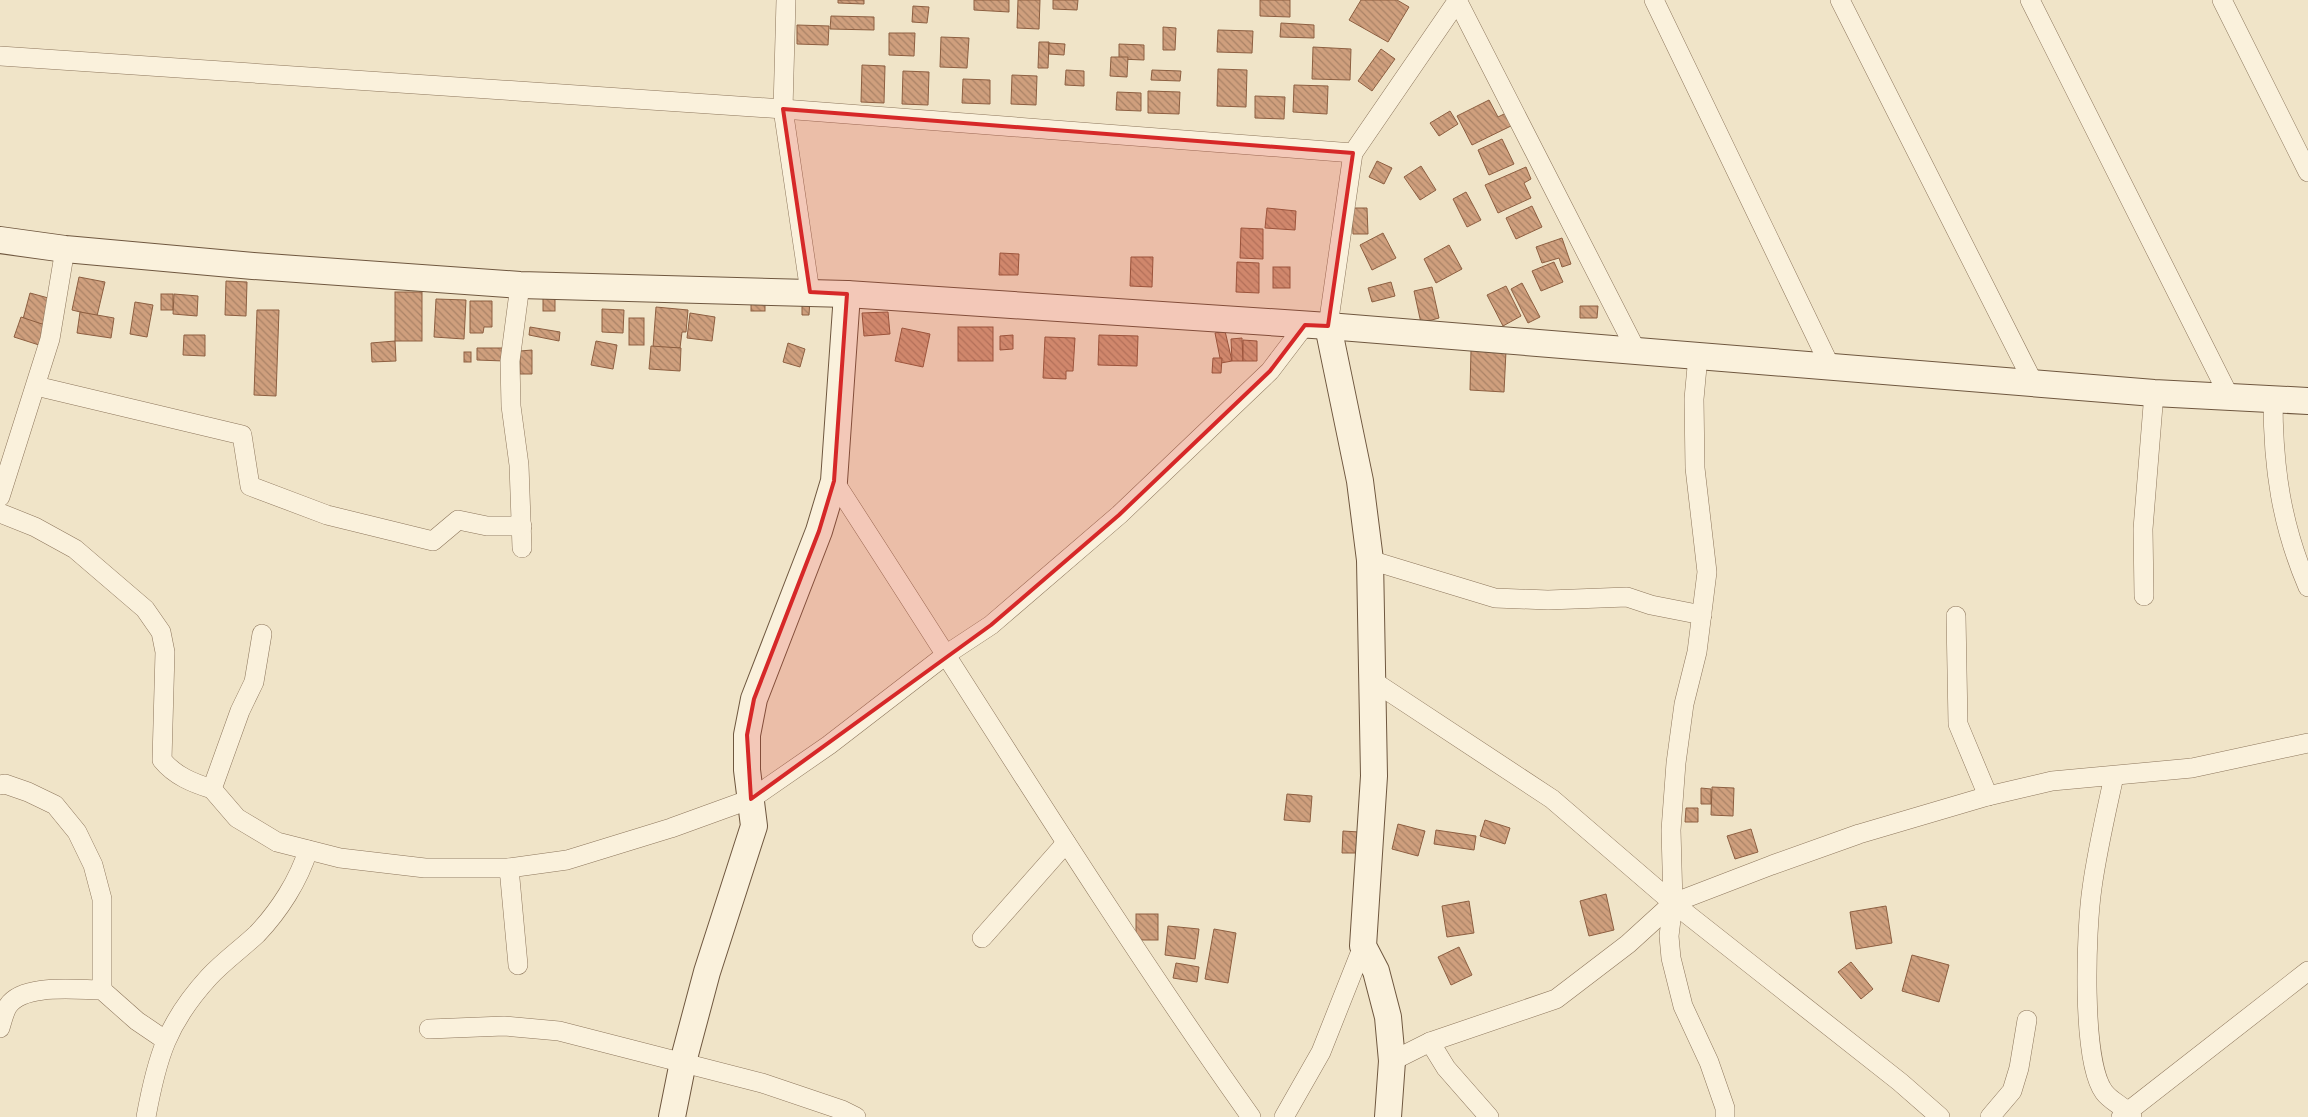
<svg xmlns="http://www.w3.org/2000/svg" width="2308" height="1117" viewBox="0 0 2308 1117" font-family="Bitter,serif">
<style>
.building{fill:url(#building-back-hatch);stroke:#8d5f41}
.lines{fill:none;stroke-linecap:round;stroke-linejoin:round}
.street-casing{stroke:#8d765c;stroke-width:20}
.secondary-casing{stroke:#6f573f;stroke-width:28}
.street{stroke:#faf1dc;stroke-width:19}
.secondary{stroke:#faf1dc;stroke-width:26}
.marked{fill:#d62828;fill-opacity:0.2;stroke:#d62828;stroke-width:4;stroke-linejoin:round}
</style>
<defs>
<pattern id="building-back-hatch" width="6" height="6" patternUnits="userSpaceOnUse" patternTransform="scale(1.25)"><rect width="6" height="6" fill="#cf9f7d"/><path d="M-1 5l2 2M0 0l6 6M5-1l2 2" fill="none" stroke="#a98266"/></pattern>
</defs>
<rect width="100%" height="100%" fill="#f0e4c8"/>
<g class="building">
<path d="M838,0H864V4L838,3Z"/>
<path d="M974,0H1009V12L974,10Z"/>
<path d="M1018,0H1040L1039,29L1017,28Z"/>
<path d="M1053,0H1078L1077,10L1053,9Z"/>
<path d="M1260,0H1290V17L1260,16Z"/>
<path d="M1361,0H1397L1409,7L1388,42L1349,20Z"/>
<path d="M913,6L929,7L927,23L912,22Z"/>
<path d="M831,16L874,17V30L830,29Z"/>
<path d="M1281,23L1314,25V38L1280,37Z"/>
<path d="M797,25L829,26L828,45L797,44Z"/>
<path d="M1163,27L1176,28L1175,50H1163Z"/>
<path d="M1218,30L1253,31L1252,53L1217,52Z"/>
<path d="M889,33H915L914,56L889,55Z"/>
<path d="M941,37L969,38L967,68L940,67Z"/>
<path d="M1039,42H1049L1048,68H1038Z"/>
<path d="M1049,43L1065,44L1064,55L1049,54Z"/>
<path d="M1119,44L1144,45V60L1119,59Z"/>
<path d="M1313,47L1351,49L1350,80L1312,79Z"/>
<path d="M1381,49L1395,59L1372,91L1358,81Z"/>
<path d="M1111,57H1128L1127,77L1110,76Z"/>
<path d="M862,65L885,66L884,103L861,102Z"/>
<path d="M1218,69L1247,70L1246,107L1217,106Z"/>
<path d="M1066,70L1084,71V86L1065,85Z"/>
<path d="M1152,70L1181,71L1180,81L1151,80Z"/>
<path d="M903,71L929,72L928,105L902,104Z"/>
<path d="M1012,75L1037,76L1036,105L1011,104Z"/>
<path d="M963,79L990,80V104L962,103Z"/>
<path d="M1294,85L1328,86L1327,114L1293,112Z"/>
<path d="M1148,91L1180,92L1179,114L1148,113Z"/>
<path d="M1117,92L1141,93V111L1116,110Z"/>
<path d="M1255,96L1285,97L1284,119L1255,118Z"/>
<path d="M1489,100L1498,117L1508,112L1515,124L1472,145L1457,116Z"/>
<path d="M1450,111L1458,124L1439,136L1430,123Z"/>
<path d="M1502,139L1514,164L1489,175L1478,150Z"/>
<path d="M1377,161L1392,168L1384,184L1369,177Z"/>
<path d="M1421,166L1436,190L1420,200L1404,177Z"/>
<path d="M1526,167L1531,179L1524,183L1531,198L1498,213L1485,185Z"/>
<path d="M1466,192L1481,220L1467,227L1453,199Z"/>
<path d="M1532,206L1542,227L1516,239L1506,218Z"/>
<path d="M1267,208L1296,211L1295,230L1265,228Z"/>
<path d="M1352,208H1367L1368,234H1353Z"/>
<path d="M1241,228L1263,229V259L1240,258Z"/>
<path d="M1383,233L1396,258L1372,270L1360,245Z"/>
<path d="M1562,238L1571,264L1562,267L1559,258L1542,263L1536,247Z"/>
<path d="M1449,245L1462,269L1436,283L1424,259Z"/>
<path d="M1000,253L1019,254L1018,275H999Z"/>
<path d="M1131,257H1153L1152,287L1130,286Z"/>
<path d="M1237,262L1259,263V293L1236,292Z"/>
<path d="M1554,262L1563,282L1541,291L1532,271Z"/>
<rect x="1273" y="267" width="17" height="21"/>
<path d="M79,277L105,282L97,316L72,310Z"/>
<path d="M226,281L247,282L246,316L225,315Z"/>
<path d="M1391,282L1395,296L1372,302L1368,288Z"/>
<path d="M1522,283L1540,317L1528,323L1511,289Z"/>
<path d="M1506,286L1521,316L1503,326L1487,295Z"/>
<path d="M1432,287L1439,318L1421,323L1414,291Z"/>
<rect x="395" y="292" width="27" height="49"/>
<path d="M30,293L52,299L45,325L23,319Z"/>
<rect x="161" y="294" width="12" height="16"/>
<path d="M174,294L198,296L197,316L173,314Z"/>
<rect x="543" y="296" width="12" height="15"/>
<path d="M436,299L466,300L464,339L434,337Z"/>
<path d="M802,299H810L809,315H802Z"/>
<rect x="751" y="300" width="14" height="11"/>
<path d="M470,301H492V327H484L483,333H470Z"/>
<path d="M135,302L153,305L147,337L130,334Z"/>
<path d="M1580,306H1598L1597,318H1580Z"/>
<path d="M656,307L688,310L686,332H682L680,348L653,347Z"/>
<path d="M602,309L624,310L623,333L602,332Z"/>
<path d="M257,310H279L276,396L254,395Z"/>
<path d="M80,312L114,318L111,338L77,333Z"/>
<path d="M888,312L890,334L864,336L862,313Z"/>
<path d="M690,313L715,317L712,341L687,338Z"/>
<path d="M21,317L45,325L39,345L14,337Z"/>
<rect x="629" y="318" width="15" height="27"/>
<path d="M530,327L560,332L559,341L529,335Z"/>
<rect x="958" y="327" width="35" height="34"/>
<path d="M902,328L930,334L923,367L895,361Z"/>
<path d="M1225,331L1232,361L1221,363L1215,333Z"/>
<path d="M184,335H205V356L183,355Z"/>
<path d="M1013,335V349L1000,350V336Z"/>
<path d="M1099,335L1138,336L1137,366L1098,365Z"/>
<path d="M1045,337L1075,338L1073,371H1066V379L1043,378Z"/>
<path d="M1242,338L1243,361H1232L1231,339Z"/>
<path d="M1243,340L1257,341V361H1243Z"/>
<path d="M395,341L396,361L372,362L371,343Z"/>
<path d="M596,341L617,345L613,369L591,365Z"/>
<path d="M788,343L805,349L800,367L783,362Z"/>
<path d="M651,346L681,348L680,371L649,369Z"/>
<path d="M477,348H505L504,361L477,360Z"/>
<path d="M532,350V374H520V351Z"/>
<path d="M1471,350L1506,351L1504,392L1470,390Z"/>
<rect x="464" y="352" width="7" height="10"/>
<path d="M1213,358H1222L1221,373H1212Z"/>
<path d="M1712,787L1734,788L1733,816L1711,815Z"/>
<path d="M1701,788L1711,789V804H1701Z"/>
<path d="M1287,794L1312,796L1310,822L1284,820Z"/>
<path d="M1686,808H1698V822H1685Z"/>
<path d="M1485,820L1510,828L1505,844L1480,836Z"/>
<path d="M1398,824L1425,831L1418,856L1392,849Z"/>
<path d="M1751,829L1758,852L1735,859L1727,836Z"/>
<path d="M1436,830L1476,836L1474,850L1434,844Z"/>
<path d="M1343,831L1359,832V853H1342Z"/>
<path d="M1606,894L1614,930L1589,936L1580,901Z"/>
<path d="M1469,901L1474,933L1447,937L1442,906Z"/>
<path d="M1886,906L1892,943L1856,949L1850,912Z"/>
<rect x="1136" y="914" width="22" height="26"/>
<path d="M1168,926L1199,929L1195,959L1165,955Z"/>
<path d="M1214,929L1236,933L1228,983L1205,979Z"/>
<path d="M1459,947L1472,975L1451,985L1438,957Z"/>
<path d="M1912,955L1949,965L1939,1002L1902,991Z"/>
<path d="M1851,962L1873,989L1861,999L1838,972Z"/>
<path d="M1176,963L1199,967L1197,982L1173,978Z"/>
</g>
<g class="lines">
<g class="street-casing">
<g id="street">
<path d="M786,0L783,109L810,292"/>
<path d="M1457,0L1636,350"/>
<path d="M1654,0L1830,366"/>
<path d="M1840,0L2033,382"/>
<path d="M2030,0L2229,396"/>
<path d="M2222,0L2308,172"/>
<path d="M0,56L783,109L1353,153"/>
<path d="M520,285L510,361L511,406L519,465L522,548"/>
<path d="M1328,326L1353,153L1458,0"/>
<path d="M1698,356L1694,399L1695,468L1707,572L1697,652L1684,704L1676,763L1671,830L1673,903L1669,936L1671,958L1683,1006L1709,1062L1725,1108V1117"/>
<path d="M36,386L242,435L250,486L327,515L433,541L458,520L487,526H522"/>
<path d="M2273,399C2273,467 2281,524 2308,587"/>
<path d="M834,481C972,693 1104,910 1251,1117"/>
<path d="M0,497L50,339L65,249"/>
<path d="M0,513L35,527L75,549L145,609L161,632L165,652L162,760C175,776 193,783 212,789"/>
<path d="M1370,560L1495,598L1548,600L1627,597L1651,605L1702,615"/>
<path d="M2144,596L2143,529L2154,393"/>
<path d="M1956,616L1958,724L1988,796"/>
<path d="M262,634L254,682L240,711L212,789L237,818L277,842L340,858L425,868H509L567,860L671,828L751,799L829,745L947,654L991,625L1119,515L1270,371L1305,325"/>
<path d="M1373,681L1552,799L1673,903L1900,1082L1940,1117"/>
<path d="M2114,776C2106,813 2097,851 2092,888C2086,929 2081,1061 2104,1092C2111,1102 2125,1106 2132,1117"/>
<path d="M0,785L5,784L28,792L55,805L77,832L93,865L102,899V990"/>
<path d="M509,868L518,965"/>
<path d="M982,938L1066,843"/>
<path d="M0,1028C2,1022 4,1012 8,1006C23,983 77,990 102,990L137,1021L165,1040"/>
<path d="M429,1029L504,1026L559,1031L762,1083L842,1110L856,1117"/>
<path d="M1430,1042L1446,1068L1489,1117"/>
<path d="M1392,1061L1430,1042L1556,999L1628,944L1673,903L1772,865L1859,834L1988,796L2052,781L2192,768L2308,743"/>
<path d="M146,1117C157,1057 167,1023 209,977C224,961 241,949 257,934C279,911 299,880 308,850"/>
<path d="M1284,1117L1321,1052L1363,946"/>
<path d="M1990,1117L2012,1091L2019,1068L2027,1020"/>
<path d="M2121,1117L2308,971"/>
</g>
</g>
<g class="secondary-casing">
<g id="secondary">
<path d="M0,240L65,249L253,266L520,285L847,294L1328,326L2154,393L2308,401"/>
<path d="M1328,326L1360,481L1370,560L1374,776L1363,946L1376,971L1388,1017L1392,1061L1388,1117"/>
<path d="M672,1117L683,1062L707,972L754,826L747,770V735L754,699L819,531L834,481L847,294"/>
</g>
</g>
<use href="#street" class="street"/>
<use href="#secondary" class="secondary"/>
</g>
<path class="marked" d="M783,109L1353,153L1328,326L1305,325L1270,371L1119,515L991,625L751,799L747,735L754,699L819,531L834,481L847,294L810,292Z"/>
</svg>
